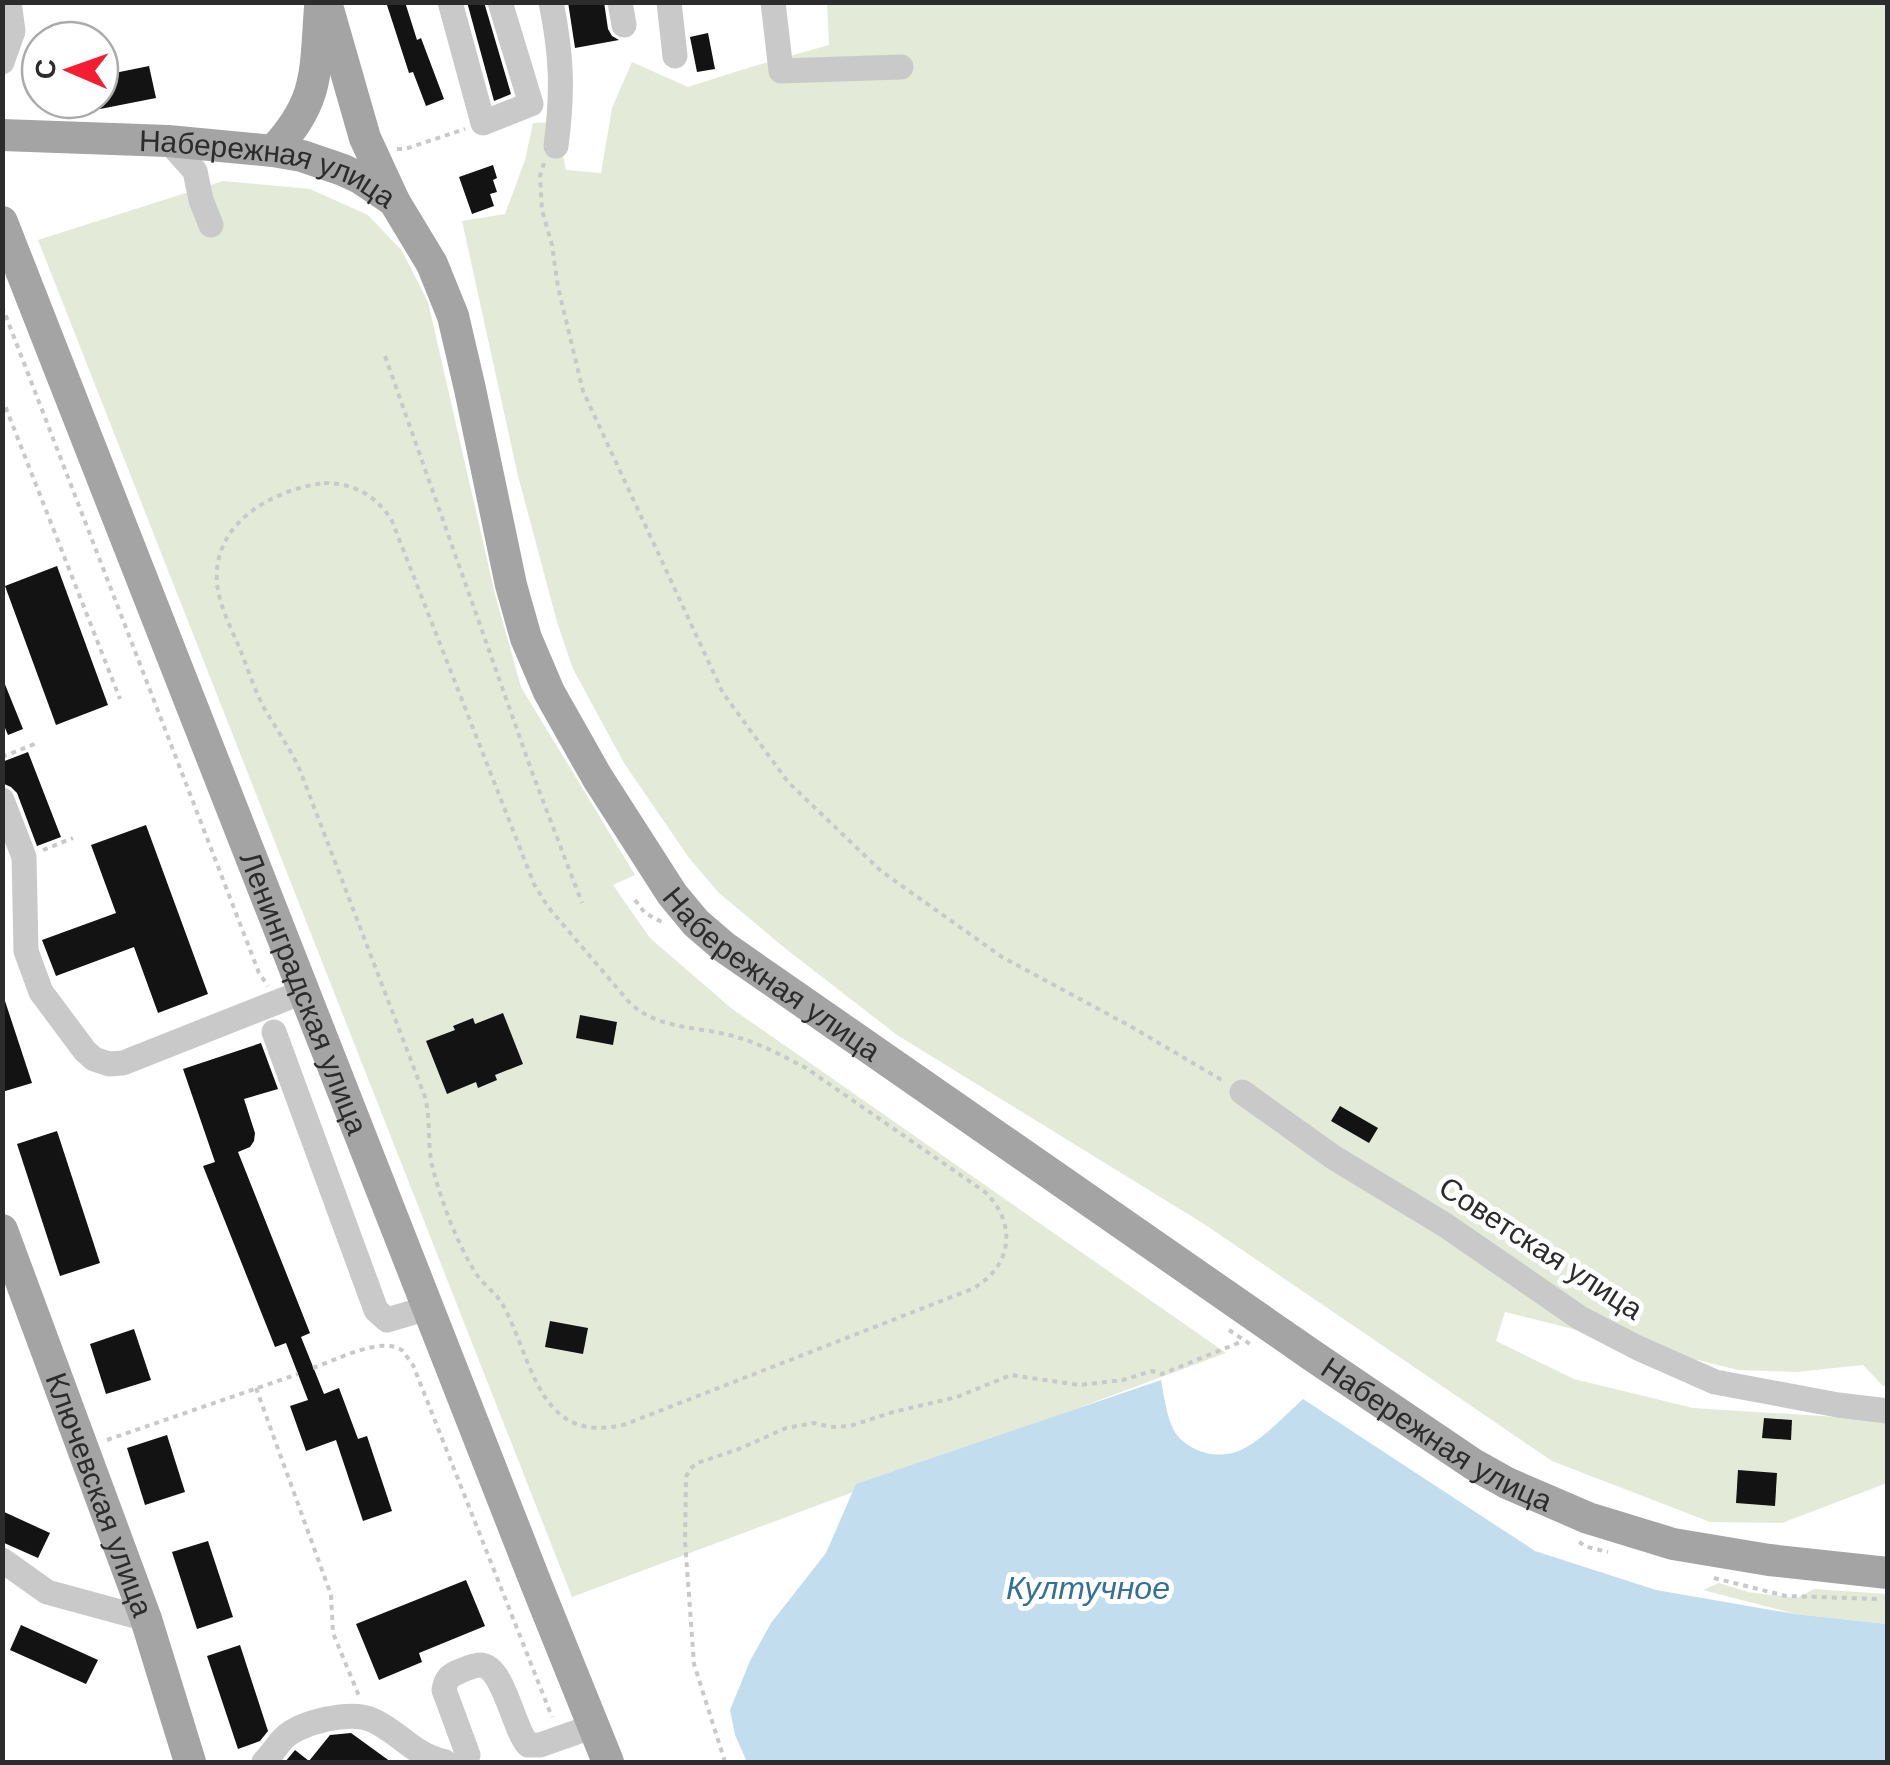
<svg xmlns="http://www.w3.org/2000/svg" width="1890" height="1765" viewBox="0 0 1890 1765" font-family="Helvetica,sans-serif">
<style>
.green{fill:#e3ebd8}
.water{fill:#c2ddee}
.building{fill:#131313}
.lines{fill:none;stroke-linecap:round;stroke-linejoin:round}
.path{stroke:#c9c9c9;stroke-width:4;stroke-dasharray:5 5;stroke-linecap:butt}
.minor{stroke:#c9c9c9;stroke-width:25}
.major{stroke:#a4a4a4;stroke-width:32}
.labels{text-anchor:middle;dominant-baseline:central;stroke-width:10;stroke-linejoin:round;paint-order:stroke}
.street-label{font-size:30px;fill:#2c2c2c;stroke:#fff}
.water-label{font-size:32px;font-style:italic;fill:#347194;stroke:#fff}
</style>
<rect width="100%" height="100%" fill="#fff"/>
<g class="green">
<path d="M827,3H1887V1386H1883L1863,1365L1797,1372L1738,1370L1505,1312L1496,1341L1574,1379L1693,1408L1887,1420V1483L1782,1523L1710,1522L1552,1461L1204,1224L897,1035L786,949L719,893L689,858L624,763L573,669L557,622L518,476L462,221L505,214L525,160L533,123L556,122L566,170L601,173L612,108L632,62L688,87L754,66L829,45Z"/>
<path d="M223,181L310,189L368,215L402,251L428,302L495,594L521,687L635,875L613,885L650,938L731,1008L1226,1353L572,1597L38,240Z"/>
<path d="M1719,1583L1748,1592L1797,1598L1814,1589L1887,1594V1624L1795,1614L1703,1590Z"/>
</g>
<path class="water" d="M1161,1380C1164,1396 1167,1420 1176,1434C1191,1453 1219,1460 1241,1450C1264,1439 1284,1416 1303,1399L1535,1551L1656,1590L1795,1614L1887,1624V1762H747L735,1735L730,1710L750,1661L771,1623L826,1553L856,1484Z"/>
<g class="building">
<path d="M386,2H405L417,40L421,38L444,99L426,106L413,72L409,73Z"/>
<path d="M467,2H484L511,94L494,101Z"/>
<path d="M568,2H604L608,29L612,36L619,40L575,48Z"/>
<path d="M708,33L715,69L697,72L690,37Z"/>
<path d="M149,66L156,98L100,109V76Z"/>
<path d="M493,165L497,178L493,180L497,192L490,194L494,206L472,214L459,177Z"/>
<path d="M57,566L108,705L56,725L5,586Z"/>
<path d="M2,677L23,729L8,735L2,721Z"/>
<path d="M28,752L61,837L37,846L17,793L11,787L2,783V762Z"/>
<path d="M146,825L208,994L158,1013L134,947L56,976L42,940L116,913L91,845Z"/>
<path d="M5,1001L32,1083L2,1092V1002Z"/>
<path d="M503,1013L523,1064L495,1075L497,1080L478,1088L476,1082L447,1094L426,1041L455,1030L453,1026L473,1018L475,1024Z"/>
<path d="M580,1015L617,1022L613,1045L576,1038Z"/>
<path d="M261,1043L278,1089L244,1099L255,1133L254,1141L250,1147L238,1152L310,1333L301,1337L324,1394L339,1388L358,1439L367,1436L392,1511L363,1521L336,1440L306,1451L290,1406L308,1400L286,1343L275,1347L203,1166L215,1162L183,1069Z"/>
<path d="M1340,1106L1378,1128L1369,1143L1331,1121Z"/>
<path d="M57,1131L100,1263L60,1276L17,1144Z"/>
<path d="M550,1321L588,1328L583,1354L545,1347Z"/>
<path d="M134,1329L151,1380L106,1394L90,1344Z"/>
<path d="M1764,1418L1792,1420L1791,1440L1762,1438Z"/>
<path d="M167,1435L185,1492L145,1505L127,1448Z"/>
<path d="M1738,1470L1777,1473L1775,1506L1736,1503Z"/>
<path d="M2,1511L50,1533L38,1558L2,1542Z"/>
<path d="M208,1541L233,1617L197,1629L172,1552Z"/>
<path d="M466,1580L485,1626L419,1653L422,1662L379,1680L356,1624Z"/>
<path d="M21,1625L98,1660L86,1684L10,1650Z"/>
<path d="M240,1645L268,1731L260,1741L238,1749L207,1656Z"/>
<path d="M351,1733L391,1762H285L295,1750L309,1761L330,1735Z"/>
</g>
<g class="lines">
<g class="path">
<path d="M397,149H405L465,129"/>
<path d="M544,163L540,176L542,210L552,245L558,287L583,391L723,693L788,782L881,871L1002,957L1130,1026L1225,1082"/>
<path d="M2,306L259,973L268,986"/>
<path d="M385,356L532,772L582,903"/>
<path d="M2,398L120,699"/>
<path d="M324,483C354,483 377,496 392,521L534,884L548,907L629,1002C657,1030 697,1026 733,1036C759,1043 783,1056 806,1068L985,1192C1018,1224 1012,1267 972,1289L626,1424C539,1447 533,1361 504,1307C497,1293 483,1285 475,1272C456,1241 441,1201 432,1165C427,1143 431,1120 425,1097L301,773C291,749 276,729 263,706C254,688 247,667 240,649C231,628 219,605 217,583C212,523 272,490 324,483Z"/>
<path d="M2,757L37,743"/>
<path d="M43,850L73,838"/>
<path d="M635,900L645,913L662,922"/>
<path d="M1229,1330L1250,1344"/>
<path d="M313,1368C336,1360 383,1335 403,1351C404,1352 411,1363 413,1365L552,1717"/>
<path d="M256,1388L331,1595L333,1633L359,1696"/>
<path d="M107,1440L298,1374"/>
<path d="M1579,1542L1587,1547L1608,1552"/>
<path d="M1714,1578L1786,1596L1878,1599"/>
<path d="M725,1762L694,1664L685,1541L686,1477L690,1469L697,1463L739,1449L786,1428L814,1423L831,1427L850,1426L893,1412L957,1397L1011,1375L1079,1385L1123,1380L1152,1371L1162,1374L1243,1341"/>
</g>
<g class="minor">
<path d="M450,2L483,123L531,104L500,2"/>
<path d="M551,2C562,56 563,92 556,146"/>
<path d="M620,2L624,25"/>
<path d="M669,2L675,56"/>
<path d="M773,2L781,71L901,67"/>
<path d="M2,62L13,31L9,2"/>
<path d="M168,141L195,171L201,200L211,225"/>
<path d="M2,800L24,857L26,951L41,992L85,1051L94,1059L109,1064L123,1063L305,991"/>
<path d="M274,1032L376,1310L387,1320L428,1308"/>
<path d="M1242,1092L1333,1157L1445,1225L1580,1318L1638,1348L1715,1382L1838,1405L1888,1411"/>
<path d="M2,1560L47,1592L146,1619"/>
<path d="M264,1762C271,1755 277,1745 284,1738C300,1722 351,1710 372,1720C400,1732 411,1754 445,1762"/>
<path d="M462,1762L465,1761L468,1755L444,1690C446,1679 449,1676 458,1672C465,1669 473,1665 481,1665C504,1667 513,1728 528,1745H540L594,1726"/>
</g>
<g class="major">
<path d="M326,2L365,138L394,201"/>
<path id="s1" d="M2,135L168,141L273,151L302,156L343,170L360,178L394,201L432,264L453,316L470,389L511,585L526,638L549,692L597,777L672,894L696,923L724,947L1313,1356L1473,1464L1507,1483L1588,1518L1673,1544L1769,1560L1888,1573"/>
<path d="M273,151C320,101 315,72 320,7"/>
<path id="s2" d="M2,222L537,1586L608,1762"/>
<path id="s3" d="M2,1230L146,1619L190,1762"/>
</g>
</g>
<g class="labels">
<g class="street-label">
<text stroke="none"><textPath href="#s1" startOffset="270">Набережная улица</textPath></text>
<text stroke="none"><textPath href="#s1" startOffset="1288">Набережная улица</textPath></text>
<text stroke="none"><textPath href="#s2" startOffset="828">Ленинградская улица</textPath></text>
<text transform="translate(1541 1248) rotate(33)">Советская улица</text>
<text stroke="none"><textPath href="#s1" startOffset="2098">Набережная улица</textPath></text>
<text stroke="none"><textPath href="#s3" startOffset="282">Ключевская улица</textPath></text>
</g>
<g class="water-label">
<text x="1088" y="1588">Култучное</text>
</g>
</g>
<rect width="1890" height="1765" fill="none" stroke="#2c2c2c" stroke-width="10"/>
<g transform="translate(70 70) rotate(272)"><circle r="48" fill="#ffffff" stroke="#ababab" stroke-width="2.5"/>
<path d="M0-8L18 38L0 25L-18 38Z" fill="#f41d31"/>
<text y="-15" font-size="28" font-weight="bold" text-anchor="middle" fill="#2c2c2c">С</text>
</g>
</svg>
